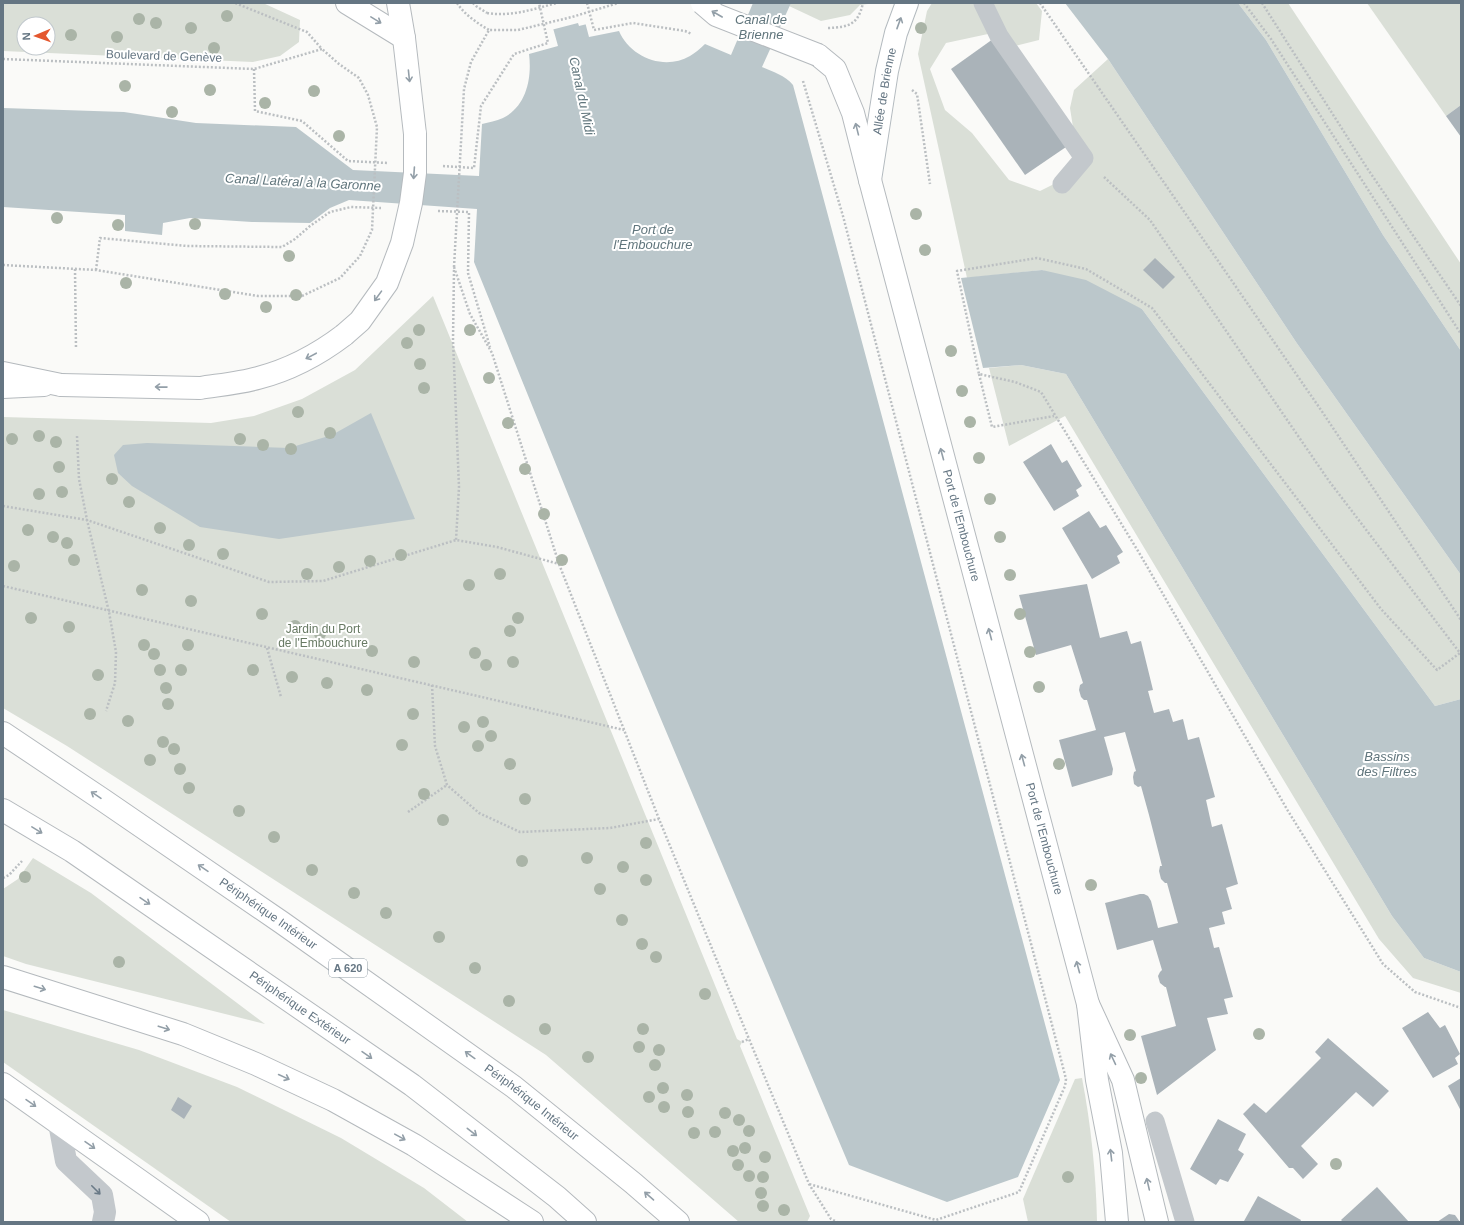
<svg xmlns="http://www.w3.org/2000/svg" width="1464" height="1225" viewBox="0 0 1464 1225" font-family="Arial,sans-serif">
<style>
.green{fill:#dadfd7;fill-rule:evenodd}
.water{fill:#bbc7cb}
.pier{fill:#fafaf8}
.building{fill:#aab3b9}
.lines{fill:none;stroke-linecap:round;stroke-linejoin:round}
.secondary-casing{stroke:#b3babf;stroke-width:24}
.primary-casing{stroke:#b5babe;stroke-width:24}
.highway-casing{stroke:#b4b9bd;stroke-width:24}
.path{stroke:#bbbfc2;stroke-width:2.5;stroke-dasharray:2 2;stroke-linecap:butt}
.lane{stroke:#c3c8cc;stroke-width:19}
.street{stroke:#c3c8cc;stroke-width:22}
.secondary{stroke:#fff;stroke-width:22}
.primary{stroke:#fff;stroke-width:22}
.highway{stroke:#fff;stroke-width:22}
.primary-bridge-casing{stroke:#b5babe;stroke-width:24;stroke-linecap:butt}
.path-bridge{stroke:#bbbfc2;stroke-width:2.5;stroke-dasharray:2 2;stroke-linecap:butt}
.primary-bridge{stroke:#fff;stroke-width:22}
.tree{fill:#aab4a7}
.oneway{stroke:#939fa8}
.oneway2{stroke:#6a7a87}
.labels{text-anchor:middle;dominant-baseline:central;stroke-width:4;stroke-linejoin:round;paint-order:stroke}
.shield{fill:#fff;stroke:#939fa8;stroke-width:1}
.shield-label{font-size:11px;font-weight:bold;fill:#657683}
.street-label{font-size:12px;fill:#657683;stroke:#fff}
.park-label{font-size:12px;fill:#687a64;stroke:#fff}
.water-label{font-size:13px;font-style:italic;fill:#60757c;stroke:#fff}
</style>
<rect width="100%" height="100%" fill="#fafaf8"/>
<g class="green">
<path d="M3,3H263L300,20L299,42L280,56L253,62L3,51ZM24,24H48V48H24Z"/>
<path d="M791,3H876L860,5L850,15L821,21L789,6Z"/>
<path d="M932,3H1036L1042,11L1039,40L1015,46L988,34L946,43L930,69L945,110L972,133L1009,180L1040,191L1060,181L1077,153L1070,108L1074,90L1108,59L1296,342L1461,575V699L1435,706L1142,309L1042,270L967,278L918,54L927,11Z"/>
<path d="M1238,3H1288L1461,264V351L1383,235L1266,40Z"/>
<path d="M1367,3H1461V105L1446,116Z"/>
<path d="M433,296L737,1039L742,1042L740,1046L810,1216L807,1222H739L546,1055L67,746L3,708V417L211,423L254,416L302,399L355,370Z"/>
<path d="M1021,365L1066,374L1392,916L1424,958L1461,972V993L1413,978L1379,939L1065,416L1009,446L989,368Z"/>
<path d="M33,858L91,893L265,1024L26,964L3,956V889L18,879Z"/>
<path d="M3,1010L139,1050L237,1087L341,1138L424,1188L468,1222H231L3,1062Z"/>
<path d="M1082,1078C1091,1125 1096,1174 1097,1222H1028L1023,1199L1075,1079Z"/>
</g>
<g class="water">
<path d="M546,3H580L589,37L619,31C630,57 664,71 690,56C695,53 700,49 705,44L731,55L753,3H791L762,67C773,72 785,75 793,85L1060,1080L1018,1177L947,1202L849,1165L617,615L474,262L477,209L349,200L330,208L310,223L252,222L190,218L163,223L162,235L125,231V215L3,207V108L124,112L196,123L296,127L353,170L479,176L482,124C489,122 496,121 503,118C527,106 532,77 529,54L558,46Z"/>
<path d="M1065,3H1238L1266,40L1383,235L1461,351V575L1296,342L1108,59Z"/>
<path d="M1042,270L1086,280L1142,309L1435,706L1461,699V972L1424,958L1392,916L1066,374L1021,365L983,368L961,278Z"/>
<path d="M371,413L415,519L279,539L200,527L132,486L118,473L114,455L123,445L147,443L289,448L332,435Z"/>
</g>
<path class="pier" d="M544,3H582L587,24L579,26L578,23L551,30Z"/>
<g class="building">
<path d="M993,39L1066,147L1025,175L951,69Z"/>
<path d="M1461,105V137L1446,116Z"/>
<path d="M1155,258L1175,277L1163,289L1143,270Z"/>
<path d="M1051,444L1062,463L1067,460L1082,486L1076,490L1079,496L1054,511L1023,462Z"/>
<path d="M1089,511L1100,528L1106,525L1123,552L1117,556L1120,563L1092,579L1062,528Z"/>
<path d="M1087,584L1100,638L1127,631L1131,644L1141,641L1153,690L1148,691L1154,713L1169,709L1173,722L1183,719L1188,740L1199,737L1215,797L1206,800L1212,827L1222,824L1238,884L1226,888L1232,909L1222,912L1225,924L1209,928L1214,948L1219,947L1233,997L1224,999L1228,1014L1207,1018L1216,1050L1157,1095L1141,1036L1176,1026L1166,987H1165L1160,983L1158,976L1160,972L1162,970L1153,940L1117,950L1105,903L1140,894H1144L1148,896L1151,901L1158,928L1178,923L1167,883H1165L1161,879L1159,871L1160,866H1162L1149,815L1141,786L1138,787L1134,784L1133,777L1134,772L1136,771L1125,732L1104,737L1113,769L1112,775L1072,787L1059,740L1096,730L1087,700H1084L1081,697L1079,690L1080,685L1083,683L1071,645L1036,655L1019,595Z"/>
<path d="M1428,1012L1440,1028L1445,1025L1460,1054L1455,1058L1458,1064L1433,1078L1402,1028Z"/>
<path d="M1328,1038L1389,1091L1373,1107L1356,1092L1301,1146L1318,1164L1303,1179L1293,1168H1289L1243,1114L1254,1103L1266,1113L1321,1058L1315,1052Z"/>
<path d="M1461,1078V1111L1448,1086Z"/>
<path d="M178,1097L192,1106L184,1119L171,1110Z"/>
<path d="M1218,1119L1246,1134L1238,1150L1244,1154L1228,1182L1220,1179L1216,1185L1190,1169Z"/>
<path d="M1377,1187L1409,1222H1343L1341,1220Z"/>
<path d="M1258,1196L1301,1220L1300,1222L1244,1221Z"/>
<path d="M1449,1214L1455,1215L1460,1222H1437Z"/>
</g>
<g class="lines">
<g class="secondary-casing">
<g id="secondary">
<path id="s1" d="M870,180L887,71L896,33L907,3"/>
</g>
</g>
<g class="primary-casing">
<g id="primary">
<path d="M347,3L404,38"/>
<path d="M398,3L404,38L415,134"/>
<path id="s2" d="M818,55L835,69L853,113L870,180L1088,1004L1097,1080L1111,1153L1117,1222"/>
<path d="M3,387L44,385"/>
<path d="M200,388C219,385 240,383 258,378C289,370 319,354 344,335"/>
<path d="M3,1084L198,1222"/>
</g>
</g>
<g class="highway-casing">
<g id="highway">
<path d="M3,373L61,385"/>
<path id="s3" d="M3,733L103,800L281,922L514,1087L633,1183L678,1222"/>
<path id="s4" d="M3,810L72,851L412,1085L557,1197L585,1222"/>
<path d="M3,977L183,1034L256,1064L333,1100L414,1145L532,1222"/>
<path d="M1088,1004L1123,1080L1157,1222"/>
</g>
</g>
<g class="path">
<path d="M457,3C465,15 477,23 489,30"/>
<path d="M473,3L476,6L487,13"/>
<path d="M587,3L594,30L633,23L685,31L692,34"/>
<path d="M1040,3L1321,410L1461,620"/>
<path d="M1244,3L1271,39L1461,334"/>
<path d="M1262,3L1367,168L1461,306"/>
<path d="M828,28C849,27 858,25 863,3"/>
<path d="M3,59L254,69L322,49L307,32L235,3"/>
<path d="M254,69L255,111L302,121L348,161L388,163"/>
<path d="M803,81L843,216L1066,1079L1065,1086L1019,1192L936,1220L809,1184"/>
<path d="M912,90L917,94L930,184"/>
<path d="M443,166L474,168L481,106L514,54L548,43L539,3"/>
<path d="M1104,177L1150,220L1329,481L1460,653L1437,670L1381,609L1152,308L1086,269L1037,258L957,271L979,374L1015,382L1041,392L1141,556L1288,811L1383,964L1415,992L1461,1008"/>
<path d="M438,211L469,212L468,273L490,347"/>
<path d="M3,265L96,270L258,296H302"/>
<path d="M454,267L470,314L492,353L559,564L659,819L749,1039L809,1184L831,1219L837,1222"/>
<path d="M75,269L76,349"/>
<path d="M96,270L100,238L187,246L282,247L295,239L310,226L330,212L351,207L381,208"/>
<path d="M454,270L453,340L459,487L456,540"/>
<path d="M979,374L992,427L1054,416"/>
<path d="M77,436L79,479L87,520L109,612L116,652L115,683L106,711"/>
<path d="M3,506L87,520L269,582L323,581L456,540L497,547L559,564"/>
<path d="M3,586L624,730"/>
<path d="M267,648L281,697"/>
<path d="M432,685L435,746L447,785L479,813L520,832L610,828L659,819"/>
<path d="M408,812L447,785"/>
<path d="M3,878L9,875L22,861"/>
<path d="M742,1042L749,1039"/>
</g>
<g class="lane">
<path d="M983,3L999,36L1084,158L1062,184"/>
<path d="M1155,1121L1185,1222"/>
</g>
<path class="street" d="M59,1123L66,1161L102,1195L105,1212L103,1222"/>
<use href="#secondary" class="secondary"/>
<use href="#primary" class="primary"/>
<use href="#highway" class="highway"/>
<g class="primary-bridge-casing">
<g id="primary-bridge">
<path d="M702,3L716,15L818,55"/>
<path d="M344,335L360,321L387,283L402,243L411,203L415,173V134"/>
<path d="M61,385L200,388"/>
</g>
</g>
<g class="path-bridge">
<path d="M487,13C512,17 533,9 557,3"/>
<path d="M454,267L464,89L471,62L489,30H518L572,17L618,3"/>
<path d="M302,296L340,278L360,256L372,230L377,127L368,95L359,78L339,64L322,49"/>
</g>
<use href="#primary-bridge" class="primary-bridge"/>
</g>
<g class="tree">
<circle cx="227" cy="16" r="6"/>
<circle cx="139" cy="19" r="6"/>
<circle cx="156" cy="23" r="6"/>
<circle cx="191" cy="28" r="6"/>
<circle cx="921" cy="28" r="6"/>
<circle cx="71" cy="35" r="6"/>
<circle cx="117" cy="37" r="6"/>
<circle cx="214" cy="48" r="6"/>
<circle cx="125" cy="86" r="6"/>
<circle cx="210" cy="90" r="6"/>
<circle cx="314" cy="91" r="6"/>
<circle cx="265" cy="103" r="6"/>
<circle cx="172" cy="112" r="6"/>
<circle cx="339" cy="136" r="6"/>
<circle cx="916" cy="214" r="6"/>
<circle cx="57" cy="218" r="6"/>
<circle cx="195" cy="224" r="6"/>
<circle cx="118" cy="225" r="6"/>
<circle cx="925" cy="250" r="6"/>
<circle cx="289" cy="256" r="6"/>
<circle cx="126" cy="283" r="6"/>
<circle cx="225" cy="294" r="6"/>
<circle cx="296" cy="295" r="6"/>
<circle cx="266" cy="307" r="6"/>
<circle cx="419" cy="330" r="6"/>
<circle cx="470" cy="330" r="6"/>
<circle cx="407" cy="343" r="6"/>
<circle cx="951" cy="351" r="6"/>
<circle cx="420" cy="364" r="6"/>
<circle cx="489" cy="378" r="6"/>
<circle cx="424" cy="388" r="6"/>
<circle cx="962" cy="391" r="6"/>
<circle cx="298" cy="412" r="6"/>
<circle cx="970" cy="422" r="6"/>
<circle cx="508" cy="423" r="6"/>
<circle cx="330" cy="433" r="6"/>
<circle cx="39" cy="436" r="6"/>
<circle cx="12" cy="439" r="6"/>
<circle cx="240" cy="439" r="6"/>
<circle cx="56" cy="442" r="6"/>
<circle cx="263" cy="445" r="6"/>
<circle cx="291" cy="449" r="6"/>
<circle cx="979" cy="458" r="6"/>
<circle cx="59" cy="467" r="6"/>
<circle cx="525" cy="469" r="6"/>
<circle cx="112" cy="479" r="6"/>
<circle cx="62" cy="492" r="6"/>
<circle cx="39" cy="494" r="6"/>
<circle cx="990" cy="499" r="6"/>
<circle cx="129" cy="502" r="6"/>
<circle cx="544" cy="514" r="6"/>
<circle cx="160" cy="528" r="6"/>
<circle cx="28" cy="530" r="6"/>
<circle cx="53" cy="537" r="6"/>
<circle cx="1000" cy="537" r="6"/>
<circle cx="67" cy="543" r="6"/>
<circle cx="189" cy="545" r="6"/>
<circle cx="223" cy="554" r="6"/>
<circle cx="401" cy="555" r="6"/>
<circle cx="74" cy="560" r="6"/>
<circle cx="562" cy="560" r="6"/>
<circle cx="370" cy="561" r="6"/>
<circle cx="14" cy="566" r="6"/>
<circle cx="339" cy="567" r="6"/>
<circle cx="307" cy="574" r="6"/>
<circle cx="500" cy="574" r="6"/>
<circle cx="1010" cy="575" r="6"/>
<circle cx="469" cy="585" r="6"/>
<circle cx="142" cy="590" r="6"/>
<circle cx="191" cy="601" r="6"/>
<circle cx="262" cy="614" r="6"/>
<circle cx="1020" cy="614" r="6"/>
<circle cx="31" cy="618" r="6"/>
<circle cx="518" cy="618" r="6"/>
<circle cx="295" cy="626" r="6"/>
<circle cx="69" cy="627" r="6"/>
<circle cx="510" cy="631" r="6"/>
<circle cx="320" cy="634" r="6"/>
<circle cx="144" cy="645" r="6"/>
<circle cx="188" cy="645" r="6"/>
<circle cx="372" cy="651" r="6"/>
<circle cx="1030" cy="652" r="6"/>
<circle cx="475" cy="653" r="6"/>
<circle cx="154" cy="654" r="6"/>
<circle cx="414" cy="662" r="6"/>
<circle cx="513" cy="662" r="6"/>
<circle cx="486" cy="665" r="6"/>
<circle cx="160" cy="670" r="6"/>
<circle cx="181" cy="670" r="6"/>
<circle cx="253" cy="670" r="6"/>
<circle cx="98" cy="675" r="6"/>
<circle cx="292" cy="677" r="6"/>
<circle cx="327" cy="683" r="6"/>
<circle cx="1039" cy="687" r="6"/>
<circle cx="166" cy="688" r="6"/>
<circle cx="367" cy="690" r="6"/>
<circle cx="168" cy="704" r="6"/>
<circle cx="90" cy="714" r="6"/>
<circle cx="413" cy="714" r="6"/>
<circle cx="128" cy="721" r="6"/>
<circle cx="483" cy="722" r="6"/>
<circle cx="464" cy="727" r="6"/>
<circle cx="491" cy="736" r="6"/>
<circle cx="163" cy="742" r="6"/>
<circle cx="402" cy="745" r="6"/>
<circle cx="478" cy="746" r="6"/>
<circle cx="174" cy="749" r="6"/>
<circle cx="150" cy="760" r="6"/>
<circle cx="510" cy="764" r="6"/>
<circle cx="1059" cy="764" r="6"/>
<circle cx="180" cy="769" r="6"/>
<circle cx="189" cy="788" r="6"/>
<circle cx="424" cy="794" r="6"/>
<circle cx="525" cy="799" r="6"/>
<circle cx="239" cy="811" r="6"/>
<circle cx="443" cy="820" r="6"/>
<circle cx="274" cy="837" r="6"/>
<circle cx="646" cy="843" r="6"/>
<circle cx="587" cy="858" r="6"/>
<circle cx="522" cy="861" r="6"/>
<circle cx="623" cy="867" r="6"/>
<circle cx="312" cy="870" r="6"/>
<circle cx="25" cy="877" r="6"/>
<circle cx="646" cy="880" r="6"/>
<circle cx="1091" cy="885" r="6"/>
<circle cx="600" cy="889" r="6"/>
<circle cx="354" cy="893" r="6"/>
<circle cx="386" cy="913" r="6"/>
<circle cx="622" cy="920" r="6"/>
<circle cx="439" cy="937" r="6"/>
<circle cx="642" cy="944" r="6"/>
<circle cx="656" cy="957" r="6"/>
<circle cx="119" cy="962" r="6"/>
<circle cx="475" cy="968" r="6"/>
<circle cx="705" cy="994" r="6"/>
<circle cx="509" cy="1001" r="6"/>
<circle cx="545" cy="1029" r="6"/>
<circle cx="643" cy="1029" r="6"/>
<circle cx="1259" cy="1034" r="6"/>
<circle cx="1130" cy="1035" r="6"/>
<circle cx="639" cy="1047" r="6"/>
<circle cx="659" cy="1050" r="6"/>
<circle cx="588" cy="1057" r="6"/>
<circle cx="655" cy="1065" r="6"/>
<circle cx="1141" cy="1078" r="6"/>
<circle cx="663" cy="1088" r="6"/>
<circle cx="687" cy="1095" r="6"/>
<circle cx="649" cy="1097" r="6"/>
<circle cx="664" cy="1107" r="6"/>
<circle cx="688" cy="1112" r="6"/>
<circle cx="725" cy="1113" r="6"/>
<circle cx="739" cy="1120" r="6"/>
<circle cx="749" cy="1131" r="6"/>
<circle cx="715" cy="1132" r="6"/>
<circle cx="694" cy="1133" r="6"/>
<circle cx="745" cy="1148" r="6"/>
<circle cx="733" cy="1151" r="6"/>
<circle cx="765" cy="1157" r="6"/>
<circle cx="1336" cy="1164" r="6"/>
<circle cx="738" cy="1165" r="6"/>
<circle cx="749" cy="1176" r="6"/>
<circle cx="763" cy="1177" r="6"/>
<circle cx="1068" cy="1177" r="6"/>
<circle cx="761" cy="1193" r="6"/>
<circle cx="763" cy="1206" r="6"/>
<circle cx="784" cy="1210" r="6"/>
</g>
<defs><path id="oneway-shaft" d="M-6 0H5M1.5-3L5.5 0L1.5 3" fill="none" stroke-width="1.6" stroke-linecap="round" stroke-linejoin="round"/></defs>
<g class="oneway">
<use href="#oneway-shaft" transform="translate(717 14) rotate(-150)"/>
<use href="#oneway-shaft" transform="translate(376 20) rotate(31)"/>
<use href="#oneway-shaft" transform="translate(899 23) rotate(-70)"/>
<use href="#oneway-shaft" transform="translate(409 76) rotate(84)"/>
<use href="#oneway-shaft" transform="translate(857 129) rotate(-104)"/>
<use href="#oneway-shaft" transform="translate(414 173) rotate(94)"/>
<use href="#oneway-shaft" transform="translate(378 296) rotate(126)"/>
<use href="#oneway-shaft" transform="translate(311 356) rotate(152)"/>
<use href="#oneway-shaft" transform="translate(161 387) rotate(-179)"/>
<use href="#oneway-shaft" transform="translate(942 454) rotate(-105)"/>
<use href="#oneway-shaft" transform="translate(990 634) rotate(-105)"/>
<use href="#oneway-shaft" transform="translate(1023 760) rotate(-105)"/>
<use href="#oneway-shaft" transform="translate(96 795) rotate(-146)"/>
<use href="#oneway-shaft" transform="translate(37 830) rotate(31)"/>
<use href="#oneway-shaft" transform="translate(203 868) rotate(-146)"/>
<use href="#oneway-shaft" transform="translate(145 901) rotate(34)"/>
<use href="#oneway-shaft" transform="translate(1078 967) rotate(-105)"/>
<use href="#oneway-shaft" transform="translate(40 988) rotate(17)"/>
<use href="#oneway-shaft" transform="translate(164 1028) rotate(18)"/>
<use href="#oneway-shaft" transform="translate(367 1055) rotate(35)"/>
<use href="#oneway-shaft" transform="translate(470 1055) rotate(-144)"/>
<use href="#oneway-shaft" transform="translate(1113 1059) rotate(-115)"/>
<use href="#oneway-shaft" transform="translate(284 1077) rotate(25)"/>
<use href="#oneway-shaft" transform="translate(31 1103) rotate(35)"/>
<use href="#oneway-shaft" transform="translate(472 1132) rotate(38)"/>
<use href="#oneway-shaft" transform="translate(400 1137) rotate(29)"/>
<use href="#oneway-shaft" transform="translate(90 1145) rotate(35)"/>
<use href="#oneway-shaft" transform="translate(1111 1155) rotate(-97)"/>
<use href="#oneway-shaft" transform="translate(1148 1184) rotate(-103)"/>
<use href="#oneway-shaft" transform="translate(649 1196) rotate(-139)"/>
</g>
<use class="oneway2" href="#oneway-shaft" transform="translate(96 1190) rotate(45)"/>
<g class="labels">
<rect class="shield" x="329" y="959" width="38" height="18" rx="3"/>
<g class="shield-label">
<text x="348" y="968">A 620</text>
</g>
<g class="street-label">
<text transform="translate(164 56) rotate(2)">Boulevard de Genève</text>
<text stroke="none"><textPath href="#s1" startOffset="90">Allée de Brienne</textPath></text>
<text stroke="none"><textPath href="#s2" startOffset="496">Port de l'Embouchure</textPath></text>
<text stroke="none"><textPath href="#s2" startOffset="820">Port de l'Embouchure</textPath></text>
<text stroke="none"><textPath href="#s3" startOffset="321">Périphérique Intérieur</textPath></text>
<text stroke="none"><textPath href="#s4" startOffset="357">Périphérique Extérieur</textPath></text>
<text stroke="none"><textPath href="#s3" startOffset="645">Périphérique Intérieur</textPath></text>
</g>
<g class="park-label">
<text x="323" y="629">Jardin du Port<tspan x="323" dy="14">de l'Embouchure</tspan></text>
</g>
<g class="water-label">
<text x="761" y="19">Canal de<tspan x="761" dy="15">Brienne</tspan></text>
<text transform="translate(582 96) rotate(78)">Canal du Midi</text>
<text transform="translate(303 182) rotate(3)">Canal Latéral à la Garonne</text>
<text x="653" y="229">Port de<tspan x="653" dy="15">l'Embouchure</tspan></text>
<text x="1387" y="756">Bassins<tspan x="1387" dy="15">des Filtres</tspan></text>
</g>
</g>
<rect width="1464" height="1225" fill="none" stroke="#657683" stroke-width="8"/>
<g transform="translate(36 36) rotate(268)"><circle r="19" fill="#ffffff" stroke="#c1c8cd"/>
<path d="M0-3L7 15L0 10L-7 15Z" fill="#e4572e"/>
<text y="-6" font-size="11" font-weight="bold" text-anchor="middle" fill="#657683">N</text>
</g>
</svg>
